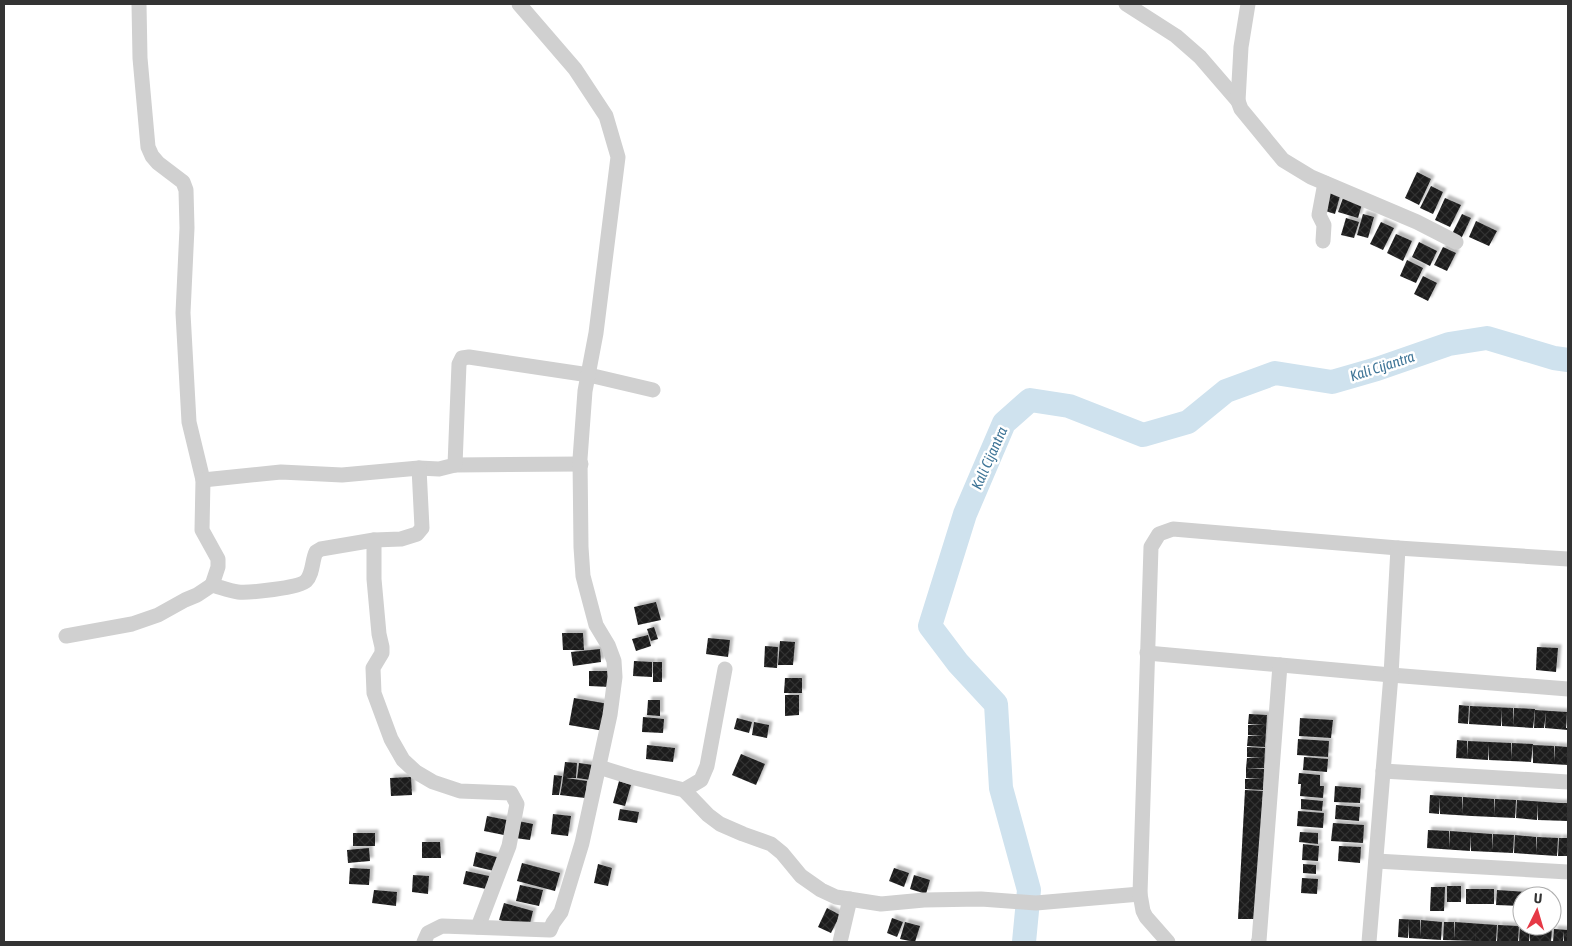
<svg xmlns="http://www.w3.org/2000/svg" width="1572" height="946" viewBox="0 0 1572 946" font-family="'Asap Condensed',sans-serif">
<style>
.lines{fill:none;stroke-linecap:round;stroke-linejoin:round}
.river{stroke:#cfe2ee;stroke-width:24}
.building{fill:url(#building-cross-hatch);filter:url(#shadow)}
.minor{stroke:#d0d0d0;stroke-width:15}
.labels{text-anchor:middle;dominant-baseline:central;stroke-width:5;stroke-linejoin:round;paint-order:stroke}
.water-label{font-size:15px;font-style:italic;fill:#3f7597;stroke:#fff}
</style>
<defs>
<pattern id="building-cross-hatch" width="8" height="8" patternUnits="userSpaceOnUse" patternTransform="scale(1.25)"><rect width="8" height="8" fill="#1a1a1a"/><path d="M0 0l8 8M0 8l8-8" fill="none" stroke="#333"/></pattern>
<filter id="shadow"><feDropShadow dx="3.5" dy="-3.5" stdDeviation="1" flood-color="#0004"/></filter>
</defs>
<rect width="100%" height="100%" fill="#fff"/>
<g class="lines">
<path class="river" d="M1024,942L1029,890L1001,788L996,704L958,663L930,626L965,514L1004,423L1030,400L1069,406L1143,435L1188,422L1226,391L1275,373L1332,382L1377,369L1449,344L1487,338L1554,358L1568,360"/>
</g>
<g class="building">
<path d="M1417,172L1431,179L1419,205L1405,198Z"/>
<path d="M1431,186L1443,192L1433,214L1420,208Z"/>
<path d="M1327,192L1340,196L1335,214L1322,210Z"/>
<path d="M1343,198L1362,204L1358,218L1338,212Z"/>
<path d="M1445,198L1461,205L1450,227L1435,220Z"/>
<path d="M1363,214L1374,217L1368,238L1357,235Z"/>
<path d="M1462,214L1471,218L1461,239L1452,234Z"/>
<path d="M1346,218L1359,222L1354,238L1341,235Z"/>
<path d="M1476,221L1497,231L1489,246L1469,237Z"/>
<path d="M1381,222L1394,228L1383,250L1370,244Z"/>
<path d="M1396,234L1412,241L1403,261L1387,253Z"/>
<path d="M1419,242L1437,251L1430,266L1412,257Z"/>
<path d="M1443,247L1456,253L1447,271L1434,265Z"/>
<path d="M1407,260L1423,268L1416,283L1400,276Z"/>
<path d="M1423,276L1437,283L1428,301L1414,294Z"/>
<path d="M656,602L661,620L638,625L634,607Z"/>
<path d="M654,627L658,639L651,641L647,629Z"/>
<path d="M562,633H583L584,650H563Z"/>
<path d="M648,635L651,646L636,651L632,639Z"/>
<path d="M708,638L730,640L728,657L706,654Z"/>
<path d="M780,641L795,642L793,665H778Z"/>
<path d="M765,646L778,647L777,668L764,667Z"/>
<path d="M1537,647L1558,648L1556,672L1536,670Z"/>
<path d="M600,649L601,662L573,666L571,652Z"/>
<path d="M634,661L652,662V677L633,676Z"/>
<rect x="653" y="662" width="9" height="20"/>
<path d="M589,671H610V687L589,686Z"/>
<path d="M785,678H802V693H784Z"/>
<path d="M785,695H799V715L785,716Z"/>
<path d="M574,698L609,704L604,731L569,725Z"/>
<path d="M648,700H660V716L647,715Z"/>
<path d="M1459,705L1469,706L1468,724L1458,723Z"/>
<path d="M1470,706L1513,708V725L1514,708L1535,709L1533,728L1502,726V709L1501,726L1469,724Z"/>
<path d="M1535,710L1567,712L1566,728H1568V730L1545,728L1546,712L1544,728H1534Z"/>
<path d="M1249,714L1267,715L1265,747L1247,746L1248,736H1264L1248,735V725H1265L1248,724Z"/>
<path d="M643,717L664,719L663,733L642,732Z"/>
<path d="M737,718L752,722L749,733L734,729Z"/>
<path d="M1300,718L1333,720L1331,738L1299,736Z"/>
<path d="M754,722L769,725L767,738L752,735Z"/>
<path d="M1298,739L1329,741L1328,757L1297,755Z"/>
<path d="M1457,740L1467,741V757L1468,741L1511,743V759L1512,743L1533,744L1531,762L1489,760V744L1488,760L1456,758Z"/>
<path d="M647,745L675,748L673,762L646,759Z"/>
<path d="M1533,745L1554,746V762L1555,746L1568,747V765L1533,763Z"/>
<path d="M1247,747L1265,748L1264,768H1246L1247,758H1263L1247,757Z"/>
<path d="M741,754L765,764L756,785L732,775Z"/>
<path d="M1304,757L1328,759L1327,772L1303,770Z"/>
<path d="M565,762L577,763L576,778H566L587,781L585,798L560,795L562,785L574,787L562,785Z"/>
<path d="M579,763L593,765L591,780L577,778Z"/>
<path d="M1246,768L1264,769L1263,790L1245,789V779H1262L1246,778Z"/>
<path d="M1299,773L1320,775V786H1324L1323,798L1300,796L1301,784H1298Z"/>
<path d="M554,775L562,776L559,795H552Z"/>
<path d="M411,777L412,795L391,796L390,778Z"/>
<path d="M619,781L631,785L625,806L613,803Z"/>
<path d="M1335,786L1361,788L1360,803L1334,802Z"/>
<path d="M1245,790L1263,791L1256,919H1238Z"/>
<path d="M1430,795L1462,797V813L1463,797L1494,799V815L1495,799L1516,800L1515,818L1472,816L1473,799L1472,816L1440,814V798L1439,814L1429,813Z"/>
<path d="M1301,799L1323,801L1322,811L1301,809Z"/>
<path d="M1517,800L1560,803L1559,819L1560,803H1568V821L1538,820V803L1537,820L1516,818Z"/>
<path d="M1336,805L1360,807L1359,821L1335,819Z"/>
<path d="M620,809L639,812L637,823L618,820Z"/>
<path d="M1298,811L1324,813L1323,828L1297,826Z"/>
<path d="M553,814L571,816L568,836L551,834Z"/>
<path d="M487,816L507,820L504,835L484,831Z"/>
<path d="M518,821L533,824L530,840L515,838Z"/>
<path d="M1333,823L1364,825L1363,843L1331,841Z"/>
<path d="M1428,830L1449,831V848L1450,831L1492,834V850L1493,834L1514,835L1513,853L1471,851V834L1470,851L1427,848Z"/>
<path d="M1300,832L1318,833V844L1299,842Z"/>
<rect x="353" y="833" width="22" height="13"/>
<path d="M1515,835L1536,837V853L1537,837L1558,838L1557,856L1514,853Z"/>
<path d="M1559,838H1568V856H1558Z"/>
<path d="M422,842H440L441,858H422Z"/>
<path d="M1303,844L1319,846L1318,861L1302,860Z"/>
<path d="M1339,846L1361,847L1360,863L1338,861Z"/>
<path d="M369,848L370,861L348,863L347,850Z"/>
<path d="M476,852L501,858L498,872L473,866Z"/>
<path d="M522,863L560,873L555,891L517,881Z"/>
<path d="M598,864L612,868L608,886L594,883Z"/>
<path d="M1303,864L1316,865V874L1303,873Z"/>
<path d="M350,868L370,869L369,885L349,884Z"/>
<path d="M894,868L909,873L904,887L889,881Z"/>
<path d="M466,871L489,876L486,889L463,884Z"/>
<path d="M413,875L429,876L428,894L412,892Z"/>
<path d="M914,875L930,880L926,894L910,889Z"/>
<path d="M1302,878L1318,879L1317,894L1301,893Z"/>
<path d="M520,885L543,890L539,906L516,901Z"/>
<rect x="1447" y="886" width="14" height="16"/>
<path d="M1431,887H1445L1444,911H1430Z"/>
<rect x="1466" y="889" width="28" height="15"/>
<path d="M374,890L397,892L396,906L372,903Z"/>
<path d="M1497,890L1527,892L1526,896H1522V906L1496,905Z"/>
<path d="M1529,892L1545,893V896H1529Z"/>
<path d="M504,903L533,911L529,928L499,920Z"/>
<path d="M827,908L840,915L831,933L818,927Z"/>
<path d="M892,918L903,922L897,937L887,933Z"/>
<path d="M1399,919L1420,920V937L1421,920L1442,922L1441,940L1409,938V921L1408,938L1398,937Z"/>
<path d="M905,922L920,926L915,942L900,939Z"/>
<path d="M1444,922H1454V939L1455,922L1497,925L1496,942H1475L1476,925L1475,941L1443,940Z"/>
<path d="M1498,925L1519,926L1518,942H1497Z"/>
<path d="M1520,926L1552,928L1551,942H1530V929L1529,942H1519Z"/>
<path d="M1554,929L1568,930V942H1564V931L1563,942H1553Z"/>
</g>
<g class="lines">
<g class="minor">
<path d="M139,4L140,58L148,147L152,156L158,163L183,182L186,190L187,228L183,313L189,422L203,480L202,530L218,559V567L212,585"/>
<path d="M1126,4L1176,36L1200,57L1238,101L1241,109L1283,160L1311,177L1417,222L1456,242"/>
<path d="M1238,101L1241,47L1248,4"/>
<path d="M1323,241L1324,225L1319,215L1325,183"/>
<path d="M455,465L581,464"/>
<path d="M203,480L281,472L342,475L419,468L439,469L455,465L459,364L462,358L469,357L589,375L653,390"/>
<path d="M374,540V579L379,634L382,647V653L373,668L374,693L391,739L403,760L416,772L433,782L460,791L511,793L517,804L509,846L478,927"/>
<path d="M66,636L132,624L158,615L185,600L197,595L212,585C220,587 229,591 238,592C249,593 299,588 306,581C313,574 312,560 316,552L321,549L374,540L401,539L417,534L422,528L419,468"/>
<path d="M1147,653L1391,675L1568,689"/>
<path d="M599,767L631,777L684,790L708,815L720,824L743,834L771,844L782,853L801,876L821,890L836,897L881,904L924,900L981,899L1036,903L1140,894"/>
<path d="M1383,771L1568,782"/>
<path d="M684,790L701,780L707,766L725,669"/>
<path d="M1376,861L1568,872"/>
<path d="M424,942L428,933L442,926L550,930L553,923L561,912L582,843L610,715L615,677L614,661L608,645L596,625L583,576L581,547L580,459L585,391L596,333L618,157L606,116L575,69L519,4"/>
<path d="M840,942L850,899"/>
<path d="M1168,942L1146,917L1143,911L1140,894L1151,547L1159,534L1173,529L1398,548L1568,559"/>
<path d="M1258,942L1259,941L1280,665"/>
<path d="M1369,942L1391,675L1398,548"/>
</g>
</g>
<g class="labels">
<g class="water-label">
<text transform="translate(1382 366) rotate(-18)">Kali Cijantra</text>
<text transform="translate(989 458) rotate(-66)">Kali Cijantra</text>
</g>
</g>
<rect width="1572" height="946" fill="none" stroke="#333333" stroke-width="10"/>
<g transform="translate(1537 911) rotate(5)"><circle r="24" fill="#ffffff" stroke="#adadad"/>
<path d="M0-4L9 19L0 12L-9 19Z" fill="#e63946"/>
<text y="-8" font-size="14" font-weight="bold" text-anchor="middle" fill="#333333">U</text>
</g>
</svg>
